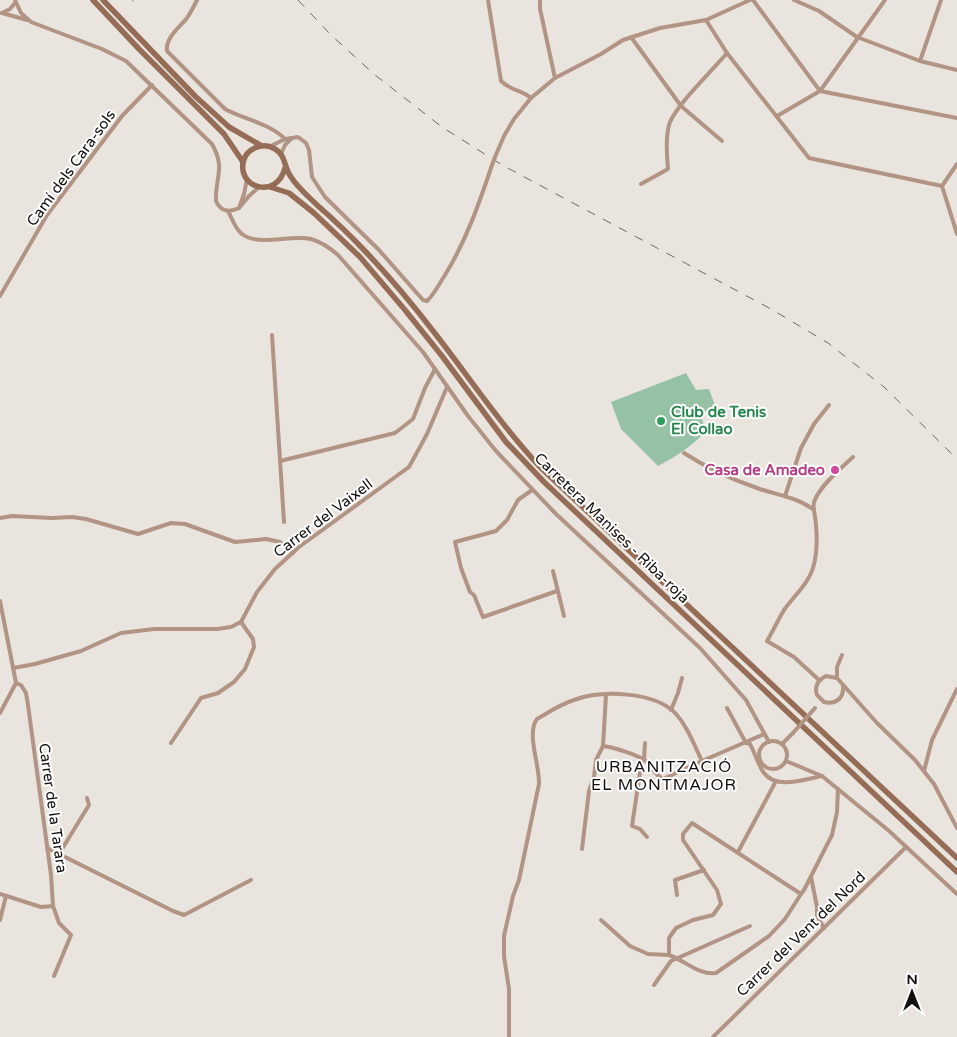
<svg xmlns="http://www.w3.org/2000/svg" width="957" height="1037" viewBox="0 0 957 1037" font-family="'Varela Round',sans-serif">
<style>
.green{fill:#95c1a5}
.lines{fill:none;stroke-linecap:round;stroke-linejoin:round}
.stream{stroke:#647da4;stroke-width:1}
.minor{stroke:#b19484;stroke-width:4}
.secondary{stroke:#956d56;stroke-width:5.5}
.rail{stroke:#6d6965;stroke-width:1;stroke-dasharray:9 9;stroke-linecap:butt}
.minor-bridge{stroke:#b19484;stroke-width:4}
.leisure-dot{fill:#2e9e5b;stroke:#fff;stroke-width:2}
.hotel-dot{fill:#d1479c;stroke:#fff;stroke-width:2}
.labels{text-anchor:middle;dominant-baseline:central;stroke-width:4;stroke-linejoin:round;paint-order:stroke}
.street-label{font-size:15px;fill:#110f0d;stroke:#fff}
.leisure-label{font-size:15px;font-weight:bold;fill:#27864d;stroke:#fff;text-anchor:start}
.hotel-label{font-size:15px;font-weight:bold;fill:#b23c85;stroke:#fff;text-anchor:end}
.neighbourhood-label{font-size:16px;letter-spacing:1px;fill:#110f0d;stroke:#fff}
</style>
<rect width="100%" height="100%" fill="#eae4de"/>
<path class="green" d="M686,373L696,390L709,389L716,408L700,414L706,431C692,446 677,456 658,466L621,429L611,402Z"/>
<g class="lines">
<path class="stream" d="M133,1V0"/>
<g class="minor">
<path d="M15,0L21,13L31,22L102,49L126,61L212,144C226,169 215,177 216,201C220,211 229,213 239,208"/>
<path d="M197,0C194,6 191,12 187,18C180,27 165,38 167,51L225,109C243,119 271,124 285,139"/>
<path d="M488,0L501,81C511,91 522,90 531,98"/>
<path d="M540,0V9L555,78"/>
<path d="M753,0L820,91L957,118"/>
<path d="M794,0L819,11L857,37L920,61L957,70"/>
<path d="M2,13L27,20"/>
<path d="M2,13L10,9L15,3"/>
<path d="M706,20L727,53L809,158L942,186"/>
<path d="M631,37L681,106L722,141"/>
<path d="M920,61L941,0"/>
<path d="M777,116L820,91L885,0"/>
<path d="M292,138L298,137L306,143L309,150L312,177L325,197L379,250L423,300L427,301C435,293 439,284 445,275C466,241 479,204 492,165"/>
<path d="M271,146L285,139L292,138L285,145L281,154"/>
<path d="M495,157L504,136L514,119L531,98L555,78L601,54L623,40L660,28L706,20L750,0"/>
<path d="M957,164L942,186L957,234"/>
<path d="M247,179L244,194L239,208L249,196L259,187"/>
<path d="M641,184L668,169C667,155 665,136 670,122C679,102 712,71 727,53"/>
<path d="M228,211C232,218 235,229 242,234C259,247 290,234 311,239C322,242 330,248 338,255L423,352L468,416L496,451L556,514L700,648L746,700L769,742"/>
<path d="M0,296L47,215L122,116L152,85"/>
<path d="M272,335L284,522"/>
<path d="M684,453C707,468 731,479 757,488C777,495 797,497 814,510C817,528 818,551 813,568C808,584 793,597 784,610C778,620 773,631 767,641L794,657L819,680"/>
<path d="M280,461L395,433L413,419L425,388L435,369"/>
<path d="M532,490L518,500L507,520L496,531L455,542L461,568L470,592L474,595L483,617L557,591"/>
<path d="M785,496L801,448L814,424L829,405"/>
<path d="M814,509C809,495 842,467 853,457"/>
<path d="M0,518L12,516L52,518L72,517L86,519L138,534L171,523L185,524L235,542L266,539L280,542L293,553"/>
<path d="M553,571L564,616"/>
<path d="M0,601L16,683L0,713"/>
<path d="M13,668L35,664L81,651L121,633L154,629H217L231,627L241,622L257,592L275,569L299,547L409,467L427,434L447,387"/>
<path d="M837,678V667L842,655"/>
<path d="M16,683L21,685L26,693L28,705L51,875L53,906L59,923L71,935L54,976"/>
<path d="M843,686C844,698 836,705 824,702L817,695C814,686 818,680 826,676L837,678L877,723L915,760L934,784L957,828"/>
<path d="M727,708L746,743L750,744C755,753 758,765 764,773C777,790 805,779 822,776"/>
<path d="M671,710L678,693L682,678"/>
<circle cx="773" cy="755" r="14"/>
<path d="M171,743L201,698L218,693L234,682L245,669L254,647L253,639L241,622"/>
<path d="M782,744L793,733"/>
<path d="M603,746C613,747 638,755 646,761C652,767 655,775 663,779L702,761"/>
<path d="M642,759L632,826L640,829L647,837"/>
<path d="M644,760L645,743"/>
<path d="M786,761L822,776L888,830L957,894"/>
<path d="M924,771L932,740L957,689"/>
<path d="M47,848L173,911L184,915L251,880"/>
<path d="M582,849L589,791L594,777L596,760L603,746L606,695"/>
<path d="M738,852L776,781"/>
<path d="M59,854L89,805L87,798"/>
<path d="M811,877L817,907V916L824,928"/>
<path d="M0,894L41,907L53,906"/>
<path d="M801,894L692,823L683,834V840L717,890L721,904L713,915L693,920L676,928L669,938V955C684,960 700,976 716,973L769,936L785,919L801,894L804,890L832,835L837,812L838,789"/>
<path d="M677,895L675,880L704,870"/>
<path d="M0,920L6,896"/>
<path d="M601,920L630,946L648,954L669,955"/>
<path d="M654,985L671,961L750,926"/>
<path d="M509,1037V989L504,956V936L513,896L519,880L539,784C540,766 526,733 537,719C549,712 561,704 574,700C601,690 655,691 676,714C688,727 694,745 702,761L764,734"/>
<path d="M713,1037L905,848"/>
</g>
<g class="secondary">
<path d="M93,0L139,49L224,134L243,162"/>
<path d="M103,0L195,96L229,127L260,145"/>
<path d="M285,168C277,199 239,189 243,163C245,149 263,141 275,149C286,155 284,168 291,177C298,188 308,196 317,205C333,219 349,234 364,250C390,277 414,306 437,336C471,380 502,426 540,467L957,858"/>
<path d="M270,187L289,193L314,213L360,257L405,310L442,356L506,442L544,482L957,872"/>
</g>
<path class="rail" d="M298,0L331,35L375,75L442,127L502,165L771,309L828,343L884,387L957,459"/>
<g class="minor-bridge">
<path d="M492,165L495,157"/>
<path d="M793,733L815,708"/>
</g>
</g>
<circle class="leisure-dot" cx="661" cy="421" r="5"/>
<circle class="hotel-dot" cx="835" cy="470" r="5"/>
<g class="labels">
<g class="street-label">
<text transform="translate(71 168) rotate(-54)">Camí dels Cara-sols</text>
<text transform="translate(323 518) rotate(-37)">Carrer del Vaixell</text>
<text transform="translate(612 528) rotate(44)">Carretera Manises - Riba-roja</text>
<text transform="translate(53 808) rotate(82)">Carrer de la Tarara</text>
<text transform="translate(801 934) rotate(-44)">Carrer del Vent del Nord</text>
</g>
<g class="leisure-label">
<text x="671" y="412">Club de Tenis<tspan x="671" dy="17">El Collao</tspan></text>
</g>
<g class="hotel-label">
<text x="825" y="470">Casa de Amadeo</text>
</g>
<g class="neighbourhood-label">
<text x="664" y="767">URBANITZACIÓ<tspan x="664" dy="18">EL MONTMAJOR</tspan></text>
</g>
</g>
<g transform="translate(912 992)" stroke="#ffffff" stroke-width="4" paint-order="stroke">
<path d="M0-4L9 19L0 12L-9 19Z" fill="#110f0d"/>
<text y="-8" font-size="14" font-weight="bold" text-anchor="middle" fill="#110f0d">N</text>
</g>
</svg>
